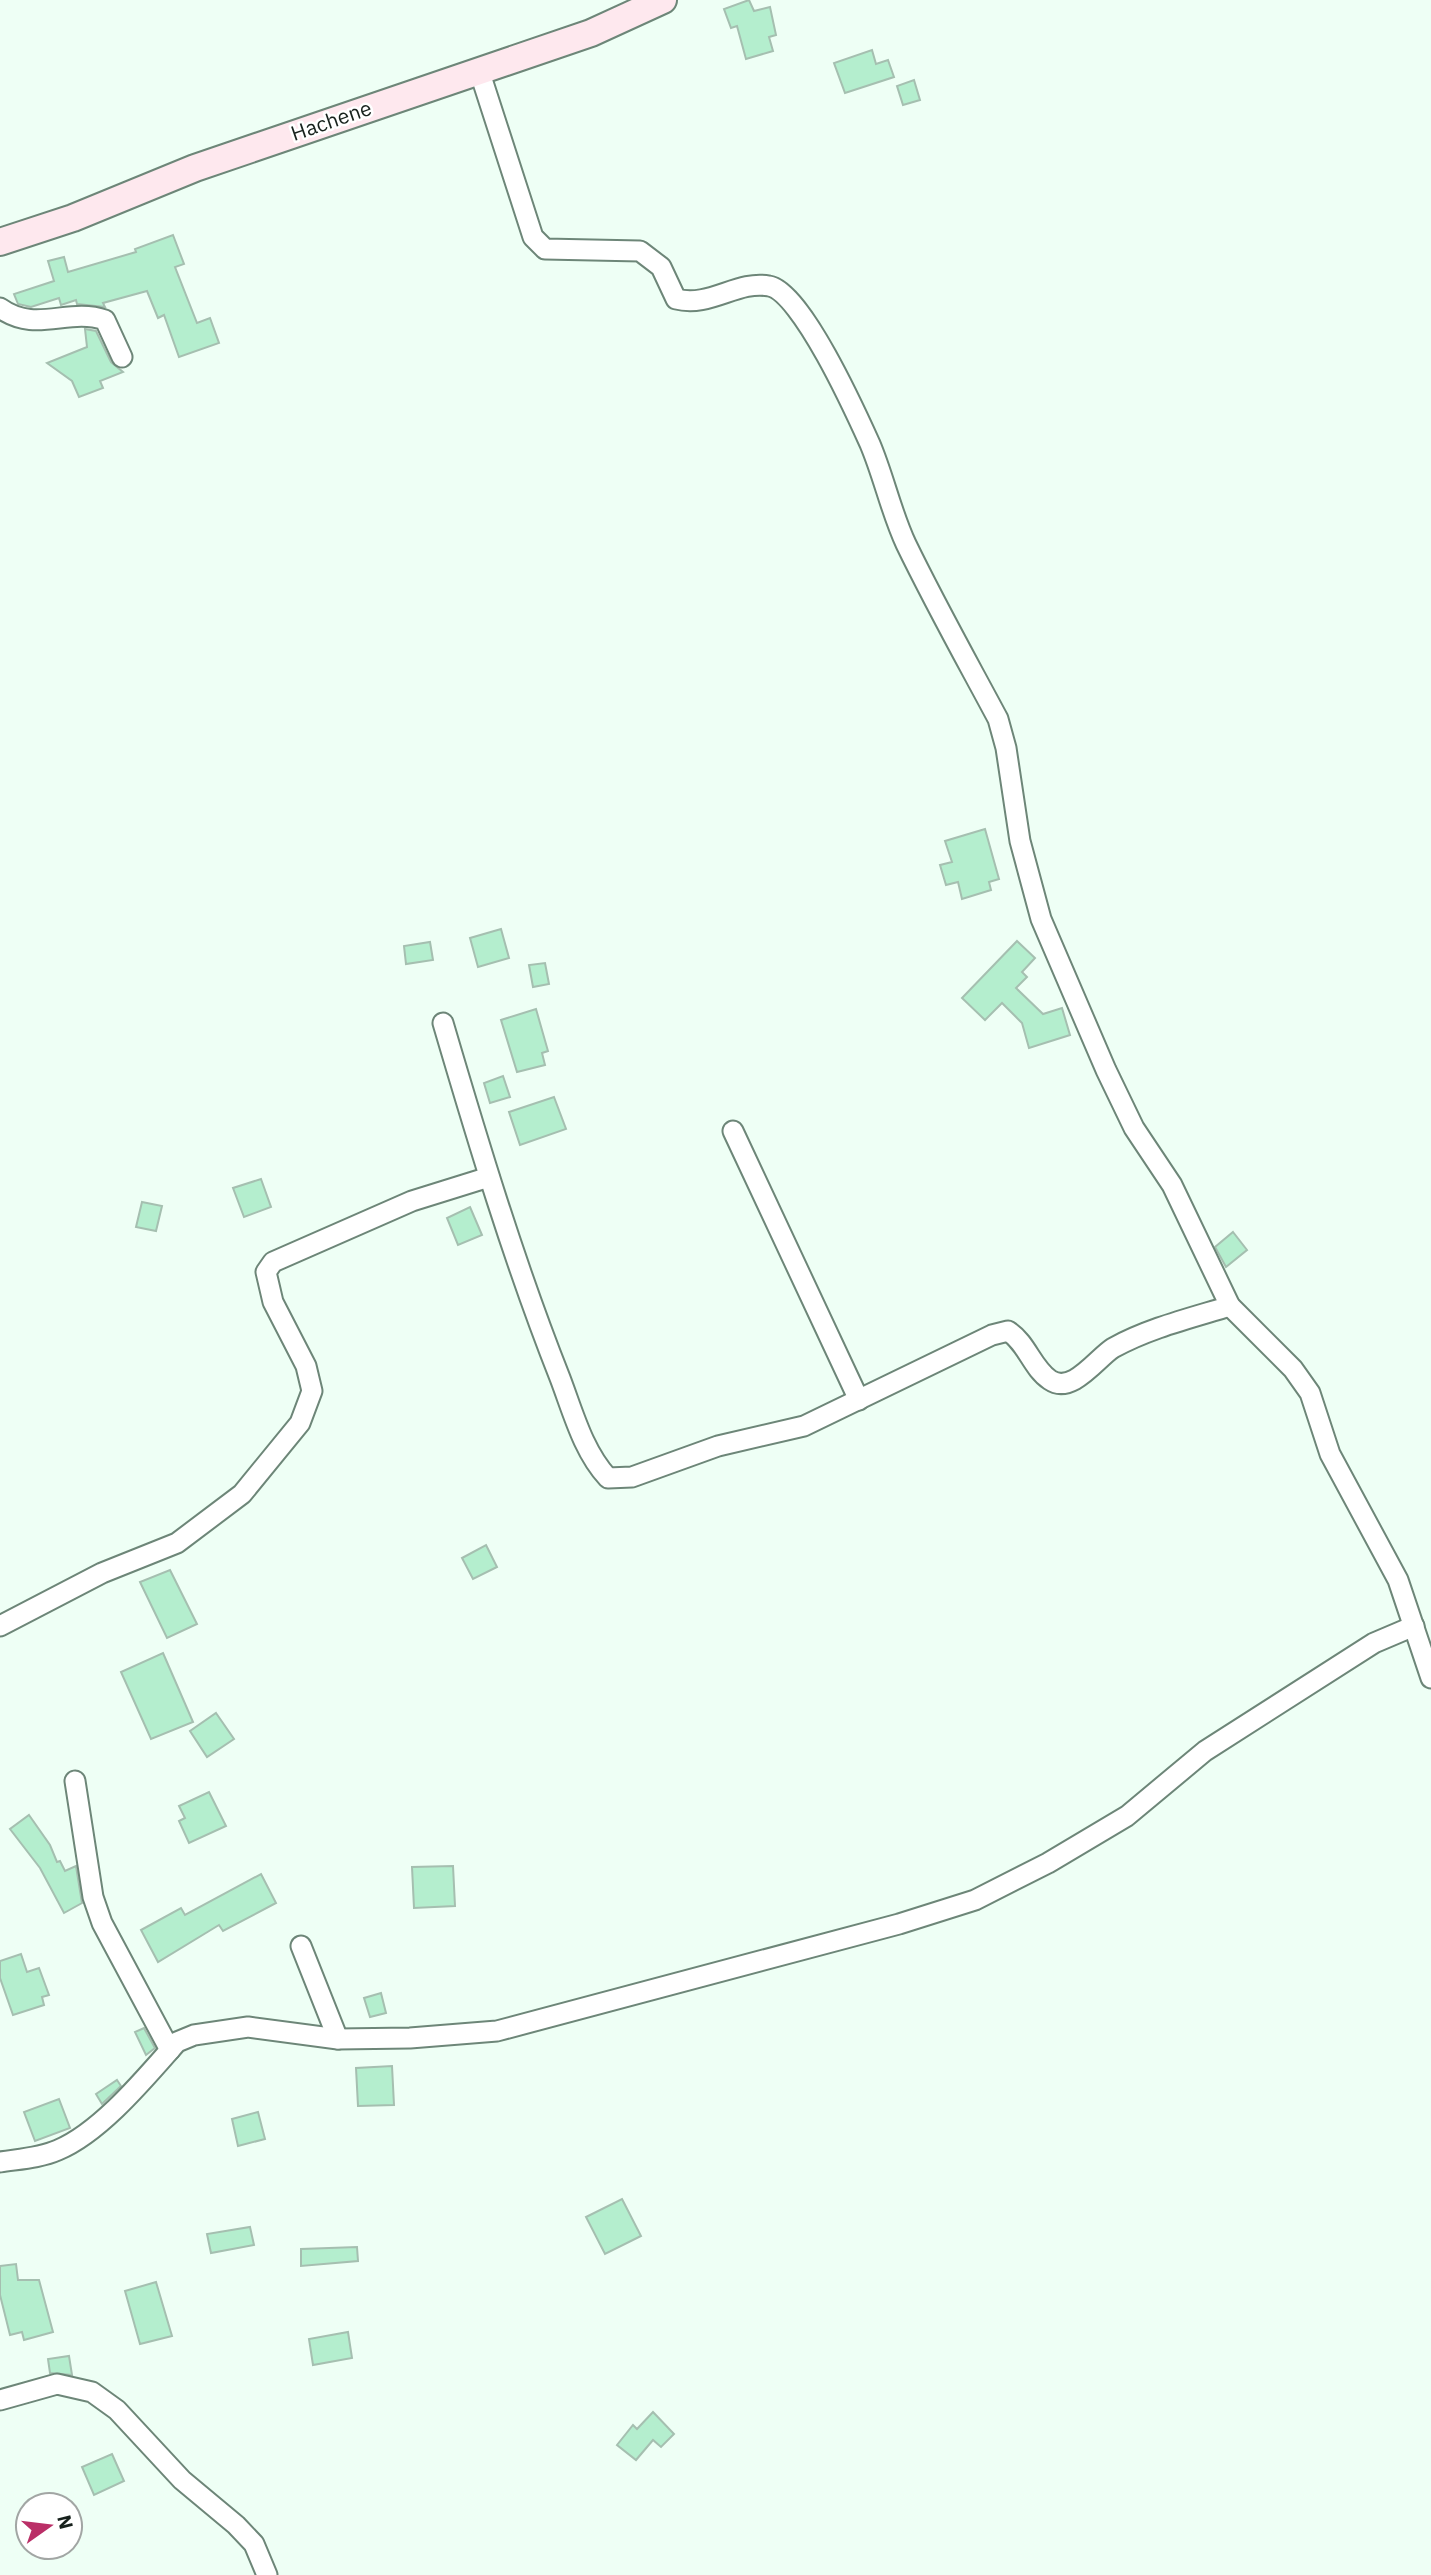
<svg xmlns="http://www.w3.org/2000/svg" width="1431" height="2575" viewBox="0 0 1431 2575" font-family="'IBM Plex Sans',sans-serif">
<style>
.building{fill:#b4eece;stroke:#a5bfb0;stroke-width:2}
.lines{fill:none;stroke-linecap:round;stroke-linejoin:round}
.street-casing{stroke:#6d8678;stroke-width:23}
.secondary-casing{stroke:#6d8678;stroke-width:30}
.street{stroke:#fff;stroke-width:19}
.secondary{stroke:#fee8ee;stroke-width:26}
.labels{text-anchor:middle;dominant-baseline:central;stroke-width:5;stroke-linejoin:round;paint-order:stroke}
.street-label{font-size:21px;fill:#17211c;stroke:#fff}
</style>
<rect width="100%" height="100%" fill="#eefff5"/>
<g class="building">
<path d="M749,0L754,11L770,7L776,35L769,37L773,51L746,59L737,26L731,28L724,9Z"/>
<path d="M872,50L876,64L888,60L894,77L845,93L834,63Z"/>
<path d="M914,80L920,100L903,105L897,86Z"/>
<path d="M173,235L184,264L175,267L197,323L210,318L219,343L179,357L164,315L158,318L147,291L103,303L105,307L77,304L76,300L61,305L59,298L31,307L18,304L14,294L54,281L48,261L64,257L68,272L136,252L135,249Z"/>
<path d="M85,329L96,331L111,362L123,372L100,381L103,388L79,397L72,381L47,363L87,347Z"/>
<path d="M985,829L999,879L989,882L991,890L962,899L958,882L946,885L940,865L952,862L945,841Z"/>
<path d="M501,929L509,958L478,967L470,938Z"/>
<path d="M1017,941L1035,958L1022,972L1027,977L1016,988L1043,1014L1062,1008L1070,1035L1029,1048L1022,1023L1002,1003L985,1020L962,998Z"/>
<path d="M430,942L433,960L406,964L404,946Z"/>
<path d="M545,963L549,984L533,987L529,965Z"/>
<path d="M536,1009L548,1051L542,1053L545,1065L517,1072L501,1020Z"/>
<path d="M503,1076L510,1097L490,1103L484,1083Z"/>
<path d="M554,1097L566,1129L520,1145L509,1112Z"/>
<path d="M261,1179L271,1207L244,1217L233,1188Z"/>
<path d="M142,1202L162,1206L156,1231L136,1227Z"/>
<path d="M470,1207L482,1235L458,1245L447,1218Z"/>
<path d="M1233,1232L1247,1250L1226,1267L1215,1247Z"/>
<path d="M486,1545L497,1567L473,1579L462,1558Z"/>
<path d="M170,1570L197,1624L167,1638L140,1582Z"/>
<path d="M163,1653L193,1722L151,1739L121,1672Z"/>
<path d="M216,1713L234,1739L207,1757L190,1731Z"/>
<path d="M209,1792L226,1826L189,1843L179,1821L185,1818L179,1806Z"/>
<path d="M29,1815L50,1845L57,1862L60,1861L65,1871L76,1866L82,1903L64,1913L40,1868L10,1829Z"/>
<path d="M453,1866L455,1906L414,1908L412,1867Z"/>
<path d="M261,1874L276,1903L223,1931L219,1925L158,1962L141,1930L181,1908L185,1915Z"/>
<path d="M21,1954L27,1972L39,1968L49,1995L42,1997L44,2005L13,2015L0,1978V1961Z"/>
<path d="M381,1993L386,2013L370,2017L364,1998Z"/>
<path d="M144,2028L155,2048L146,2055L135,2032Z"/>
<path d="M392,2066L394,2105L358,2106L356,2068Z"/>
<path d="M117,2080L121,2086L102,2104L96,2094Z"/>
<path d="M59,2099L70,2128L35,2141L24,2112Z"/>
<path d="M258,2112L265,2139L238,2146L232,2119Z"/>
<path d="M622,2199L641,2236L605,2254L586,2217Z"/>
<path d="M250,2227L254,2245L211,2253L207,2234Z"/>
<path d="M357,2247L358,2261L301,2266V2249Z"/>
<path d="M16,2264L18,2280H39L53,2332L24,2340L22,2332L10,2335L0,2295V2266Z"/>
<path d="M156,2282L172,2336L140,2344L125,2291Z"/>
<path d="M348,2332L352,2358L313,2365L309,2339Z"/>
<path d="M69,2356L72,2375L50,2373L48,2359Z"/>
<path d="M653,2412L674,2434L661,2447L653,2440L636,2460L617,2445L633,2425L637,2429Z"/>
<path d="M112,2454L124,2481L94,2495L82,2467Z"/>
</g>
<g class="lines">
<g class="street-casing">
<g id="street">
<path d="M479,70L533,237L545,249L640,251L661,267L676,299C710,308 737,280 769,286C801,291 856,413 870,444C884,477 891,512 906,544C935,604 967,661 998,719L1006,748L1020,841L1041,919L1106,1070L1134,1128L1172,1185L1230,1306L1293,1369L1310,1393L1330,1454L1398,1580L1431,1678"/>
<path d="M0,308C36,334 68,307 105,320L122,357"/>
<path d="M443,1023C478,1142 514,1262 560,1378C573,1412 583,1451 608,1478L632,1477L718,1446L804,1426L992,1335L1008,1331C1027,1343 1032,1368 1050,1380C1072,1395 1097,1358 1113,1348C1149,1328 1191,1318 1230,1306"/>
<path d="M733,1131L859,1400"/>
<path d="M0,1626L102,1573L177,1543L242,1494L300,1423L312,1391L306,1366L273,1302L266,1272L273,1262L412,1201L489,1177"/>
<path d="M75,1781L93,1897L102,1923L170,2050"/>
<path d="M301,1946L338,2039"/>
<path d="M0,2162C19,2159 40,2158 58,2150C101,2132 146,2077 177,2042L194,2035L248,2027L338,2039L410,2038L497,2031L899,1924L975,1900L1048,1863L1127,1816L1205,1751L1374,1643L1414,1626"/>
<path d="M0,2400L57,2384L92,2392L117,2410L182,2480L236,2525L254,2544L267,2575"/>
</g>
</g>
<g class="secondary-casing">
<path id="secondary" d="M0,242L73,218L195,168L591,33L663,0"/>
</g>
<use href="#street" class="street"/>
<use href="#secondary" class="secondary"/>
</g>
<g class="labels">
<g class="street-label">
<text transform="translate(331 120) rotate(-19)">Hachene</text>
</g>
</g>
<g transform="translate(49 2526) rotate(76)"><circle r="33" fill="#ffffff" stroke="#a2a6a4" stroke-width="2"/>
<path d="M0-5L12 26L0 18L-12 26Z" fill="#ba2f67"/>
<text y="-10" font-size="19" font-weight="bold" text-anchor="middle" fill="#17211c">N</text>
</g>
</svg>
